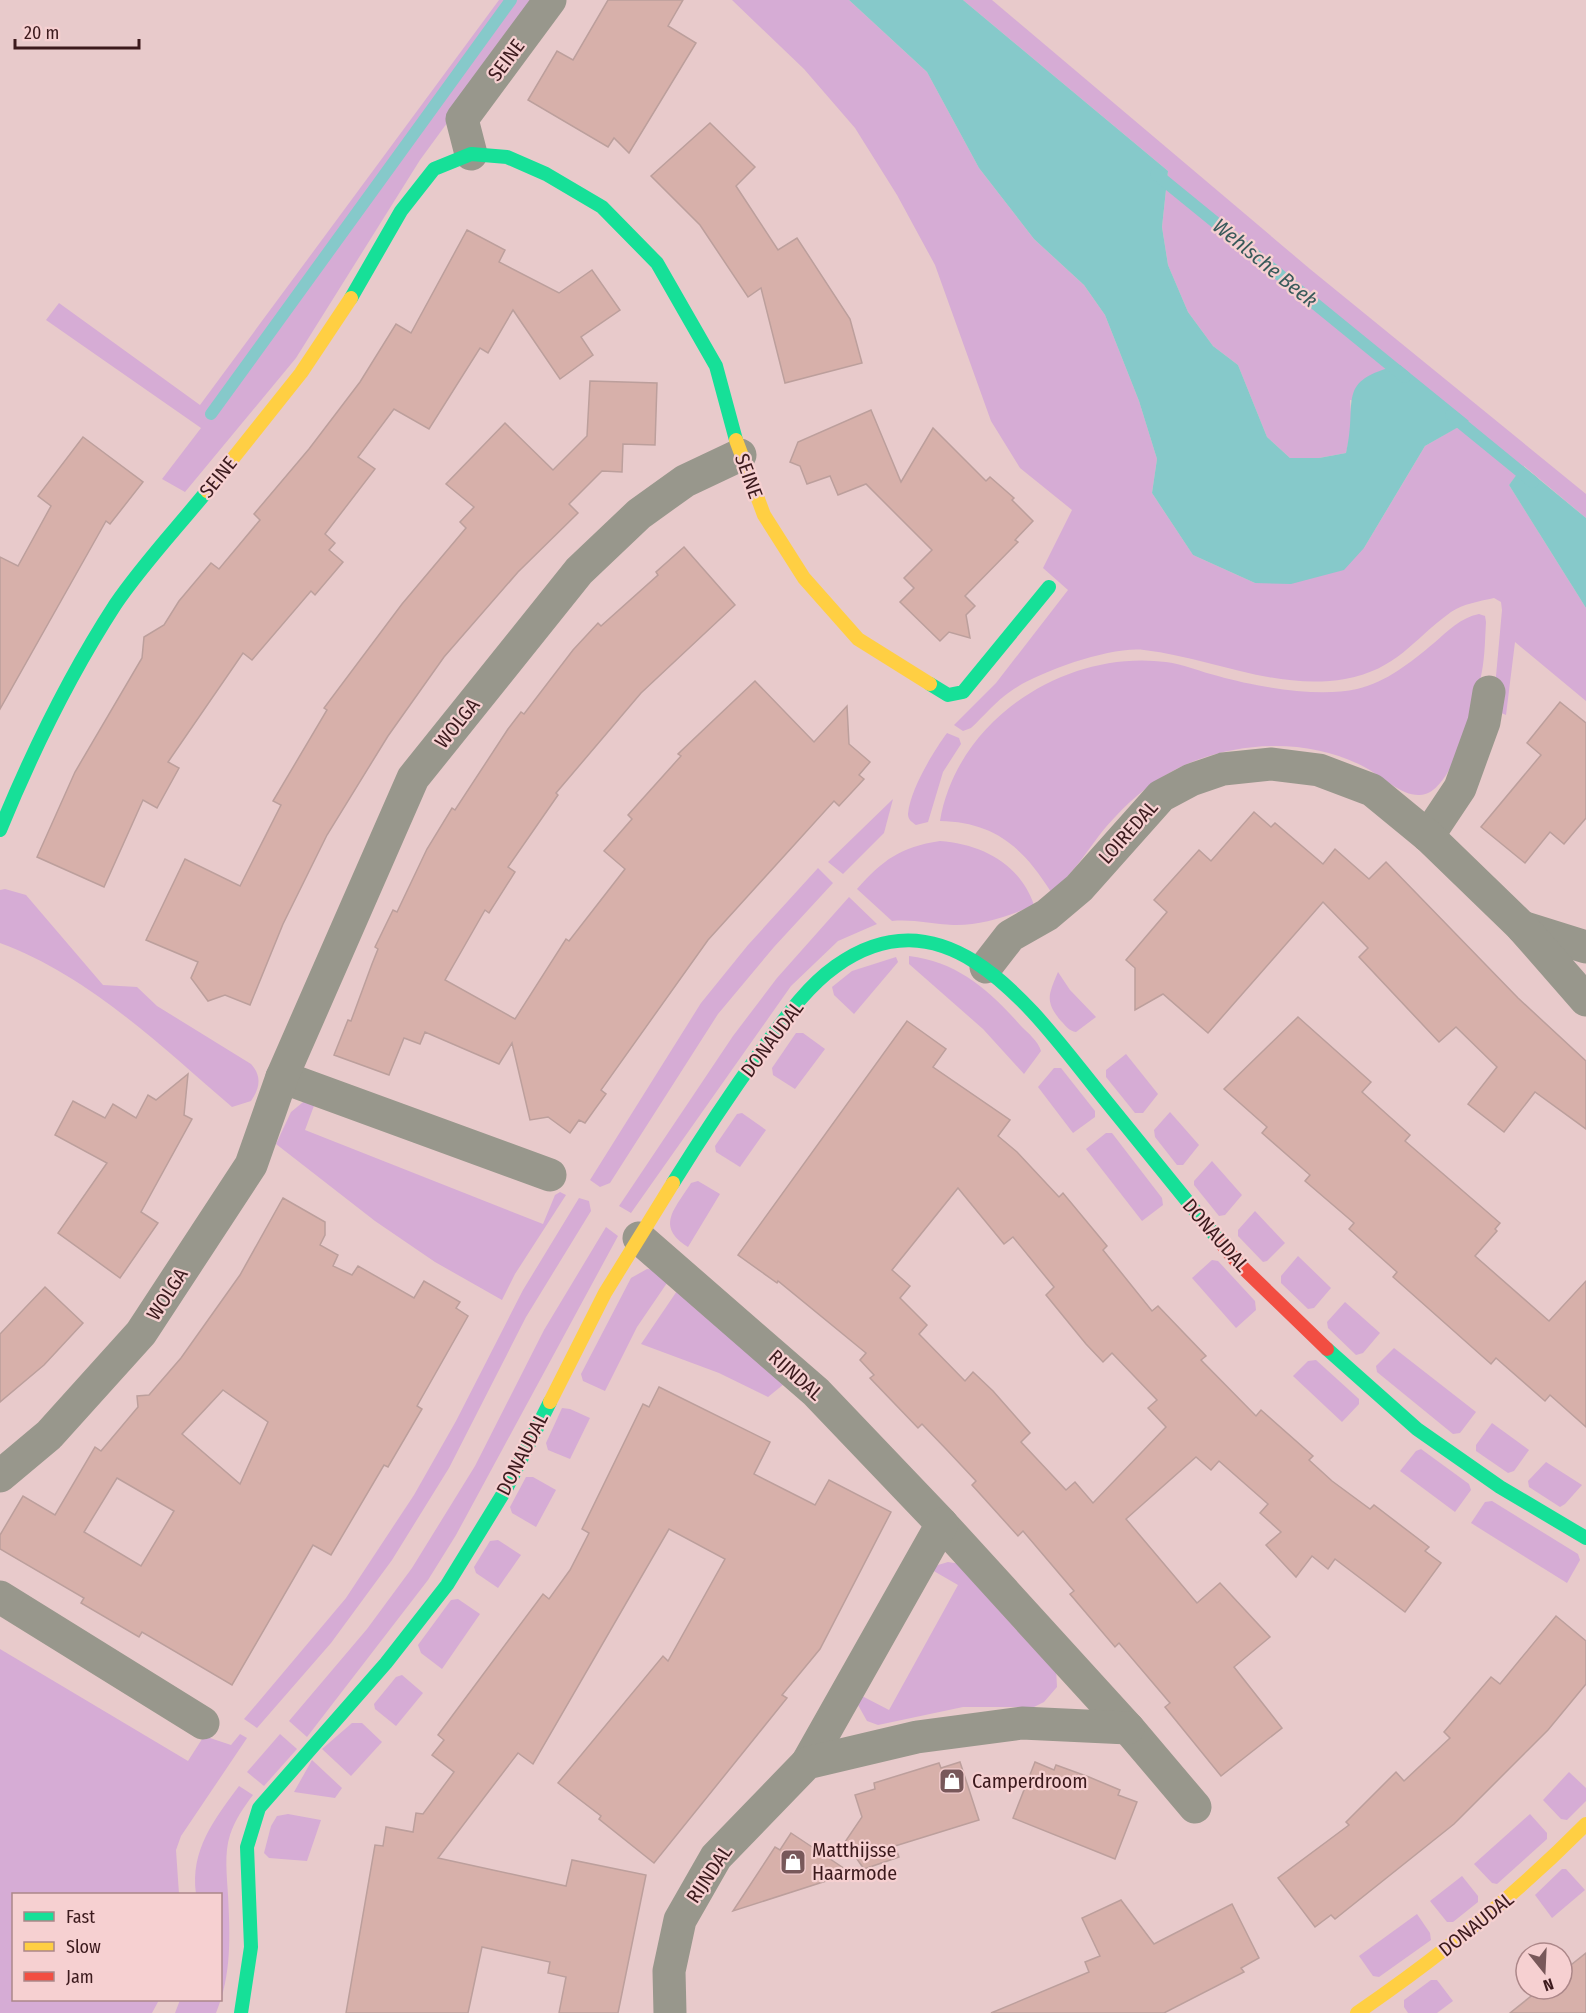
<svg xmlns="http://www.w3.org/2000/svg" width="1586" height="2013" viewBox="0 0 1586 2013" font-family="'Fira Sans Condensed',sans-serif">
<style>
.green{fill:#d6acd5}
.water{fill:#86c9ca}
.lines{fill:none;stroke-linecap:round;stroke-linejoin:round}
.stream{stroke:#86c9ca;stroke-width:12}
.building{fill:#d7b0aa;stroke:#bc9f9c;stroke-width:1.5;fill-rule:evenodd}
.street{stroke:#98978c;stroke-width:33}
.fast{stroke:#16e098;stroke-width:14}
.slow{stroke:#ffcf43;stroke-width:14}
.jam{stroke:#f24e42;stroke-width:14}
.labels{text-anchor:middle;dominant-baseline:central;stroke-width:4.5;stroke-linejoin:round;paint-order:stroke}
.street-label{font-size:20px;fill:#3c1a1d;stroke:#f6d0d1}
.poi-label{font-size:20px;fill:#3c1a1d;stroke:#f6d0d1;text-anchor:start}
.water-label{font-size:21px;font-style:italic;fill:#385a5a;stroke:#f6d0d1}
</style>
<rect width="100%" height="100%" fill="#e8cacb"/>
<g class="green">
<path d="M499,0H537L420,160L296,358L185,492L162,479L201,428L46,320L59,303L200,405Z"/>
<path d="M732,0H849L927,72L979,168L1034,239L1084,285L1105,315L1139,401L1157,459L1152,493L1193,555L1255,583L1364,548L1425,446L1468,421L1350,400L1352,426L1346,453L1319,458H1290L1267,437L1238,365L1213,346L1188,312L1168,265L1162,227L1168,171L963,0H992L1310,269L1586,494V518L1524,466L1509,485L1586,608V701L1515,642L1506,715L1499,712L1494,698L1502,610L1501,602L1494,598C1480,601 1463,604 1451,612C1411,641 1398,669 1345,679C1277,691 1211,658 1144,650C1111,646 1038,672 1011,691C996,701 984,716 971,728L963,731L954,725L996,683L1068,590L1043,568L1072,510L1020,468L991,421L935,265L897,195L855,128L804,69Z"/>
<path d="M1479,614L1485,616L1486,622C1485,638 1485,655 1482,671C1477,699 1453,795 1420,795C1402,796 1384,778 1368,769C1317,740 1251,740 1197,760C1156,775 1124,804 1098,837C1083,857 1071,876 1051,892C1023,847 994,822 940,821C957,719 1066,649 1166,662C1183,664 1201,672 1218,676C1257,687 1318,698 1357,689C1387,682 1411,662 1434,643C1449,630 1460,618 1479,614Z"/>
<path d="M947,733L959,738L961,744L943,772L928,822L916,825C912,822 908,820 908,814C910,790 933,752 947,733Z"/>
<path d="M893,799L884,833L843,874L828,862Z"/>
<path d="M940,841C982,844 1020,864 1034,905C1010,916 980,926 953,925C932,924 913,919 892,921L857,889C883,860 900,847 940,841Z"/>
<path d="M818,868L833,883L774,947L718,1014L610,1183L600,1187L590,1180L701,1003L748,945Z"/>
<path d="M5,889L26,895L103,985L137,987L157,1006L251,1064C262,1076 260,1088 251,1101L232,1107C162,1047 88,975 0,943V890Z"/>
<path d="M849,897L877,924L838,941L791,986L631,1213L619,1206L733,1036L777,978Z"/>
<path d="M909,956C958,962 989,990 1021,1026C1028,1033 1038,1041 1041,1051L1024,1074L983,1029L909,964Z"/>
<path d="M896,957L898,962L854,1014L834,995L832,987L852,971Z"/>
<path d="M1058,972L1070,990L1096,1017L1076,1032C1069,1031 1066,1026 1061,1021C1044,1001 1049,994 1058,972Z"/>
<path d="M796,1033H803L825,1049L795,1089L773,1075L772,1068Z"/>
<path d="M1126,1054L1158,1094L1143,1113H1135L1106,1077V1070Z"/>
<path d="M1054,1068H1061L1095,1111V1117L1073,1133L1038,1087Z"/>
<path d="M308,1098L315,1103L305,1130L543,1224L555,1195L560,1192L566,1195L515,1274L502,1300L435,1262L375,1221L276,1144L291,1112Z"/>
<path d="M1170,1112L1199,1145L1183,1165H1177L1155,1137L1154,1130Z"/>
<path d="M742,1113L766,1130L740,1167L716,1152L715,1146L737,1114Z"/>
<path d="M1106,1133H1112L1162,1198L1163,1205L1142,1221L1086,1149Z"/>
<path d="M1212,1161L1242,1195L1225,1215L1219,1216L1194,1185V1181Z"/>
<path d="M698,1181L720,1194L688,1247C655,1226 675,1209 691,1183Z"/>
<path d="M579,1198L589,1201L591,1211L526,1317L449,1468L392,1560L331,1643L257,1728L244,1719L346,1598L414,1495L456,1421L523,1290Z"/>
<path d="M1255,1211L1285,1243L1267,1261L1263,1262L1238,1236V1230Z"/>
<path d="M606,1227L618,1236L456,1535L428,1580L307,1737L289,1721L367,1629L412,1568L475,1466L544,1330Z"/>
<path d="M1298,1256L1331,1288L1314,1308L1308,1309L1281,1283V1276Z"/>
<path d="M1212,1260L1218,1261L1255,1301L1256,1310L1236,1328L1192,1278Z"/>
<path d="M647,1269L657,1270L669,1280L637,1327L605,1391L583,1381L581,1374L631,1278Z"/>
<path d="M679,1288L784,1384L768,1397L719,1373L641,1344Z"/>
<path d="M1345,1302L1380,1333L1363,1353L1356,1355L1328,1328L1327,1322Z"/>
<path d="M1394,1348L1476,1412L1460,1433L1453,1434L1377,1372L1376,1366Z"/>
<path d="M1316,1360L1359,1399V1404L1342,1422L1293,1376L1308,1361Z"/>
<path d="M562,1408L570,1409L590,1418L570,1459L548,1450L546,1443Z"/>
<path d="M1492,1423L1529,1450L1514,1471L1508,1473L1476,1451V1445Z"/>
<path d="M1421,1449L1469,1484L1471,1490L1455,1512L1400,1471L1416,1451Z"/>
<path d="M1546,1462L1582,1485L1565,1504L1560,1507L1529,1487L1528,1481Z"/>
<path d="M526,1477H533L556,1490L536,1527L512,1513L510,1507Z"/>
<path d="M1492,1501L1578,1554L1580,1560L1567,1583L1471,1523L1485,1502Z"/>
<path d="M498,1540L521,1555L498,1588L476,1573L474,1567L490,1541Z"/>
<path d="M948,1562L961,1564L1056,1668L1057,1687L1044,1702L1034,1707H963L878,1725L867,1721L858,1705L862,1696L889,1710L958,1585L932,1570L938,1565Z"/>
<path d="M458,1599L480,1614L442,1669L421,1653L418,1645L451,1600Z"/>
<path d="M0,1649L188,1761L204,1736L231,1745L240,1734L247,1738L181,1836L176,1850L179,1894H14V2000H159L152,2013H0Z"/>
<path d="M402,1675L423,1693L396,1726L375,1709L374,1704L396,1677Z"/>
<path d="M352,1723H362L382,1742L351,1776L322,1749Z"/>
<path d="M280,1734L297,1749L264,1786L247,1772Z"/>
<path d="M312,1760L342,1788L335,1798L294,1792Z"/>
<path d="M1569,1772L1586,1788V1801L1567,1820L1561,1819L1543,1800Z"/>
<path d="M239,1786L253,1795C243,1808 235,1820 230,1835C224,1853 227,1876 228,1895C230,1935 232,1975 216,2013H175L180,2000H220V1894H196C190,1850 214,1820 239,1786Z"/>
<path d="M288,1814L321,1820L307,1861L269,1858L264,1853L271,1826L277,1816Z"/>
<path d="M1530,1814L1547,1833V1839L1497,1884L1492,1883L1474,1864Z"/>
<path d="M1562,1869H1566L1585,1890L1552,1918L1535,1895Z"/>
<path d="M1462,1876L1478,1896V1902L1453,1922H1447L1430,1901Z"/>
<path d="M1417,1914L1430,1933L1431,1940L1379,1977L1373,1976L1359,1956Z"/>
<path d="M1431,1980H1437L1453,2001L1437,2013H1408L1404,2007V2000Z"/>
</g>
<g class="water">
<path d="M849,0H963L1168,171L1162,227L1168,265L1188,312L1213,346L1238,365L1267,437L1290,458H1319L1346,453C1359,400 1333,381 1400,365L1469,421L1425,446L1364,548L1344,570L1291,584L1255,583L1193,555L1152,493L1157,459L1139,401L1105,315L1084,285L1034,239L979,168L927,72Z"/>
<path d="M1523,466L1586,518V608L1509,485Z"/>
</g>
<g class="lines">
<g class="stream">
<path d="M1156,174L1405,377"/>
<path d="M211,414L511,0"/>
<path d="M1451,415L1533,482"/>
</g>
</g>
<g class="building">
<path d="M608,0H683L668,26L696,43L629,153L614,138L608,147L528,100L557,51L573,60Z"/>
<path d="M710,123L755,167L736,186L778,250L797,238L850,319L862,363L785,383L761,288L748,297L700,225L651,176Z"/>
<path d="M467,230L505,250L499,262L559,293L592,270L620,310L581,337L593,355L560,379L513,310L488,353L480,348L429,429L394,409L358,457L375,469L325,534L335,543L329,550L343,562L315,595L311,591L252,660L243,653L168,762L179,768L157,808L143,800L104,887L37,857L75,772L142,658L144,637L164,625L179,601L211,563L219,569L260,520L254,514L309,449L360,382L396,324L411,333Z"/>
<path d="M590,381L657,383L655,445L623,444L622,472L602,471L569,504L578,513L518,572L444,657L388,736L327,835L283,924L250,1005L225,995L208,1001L191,978L198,962L146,940L185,859L240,886L281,805L273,801L327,710L324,708L402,604L466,528L460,522L474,507L446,484L505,423L553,470L587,436Z"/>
<path d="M871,410L901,482L933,428L986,481L990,477L1014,498L1012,500L1033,521L1015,540L1018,542L965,596L975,606L966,615L970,638L949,632L940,641L900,602L914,588L904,578L932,550L866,484L838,495L830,476L807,484L800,466L790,462L798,442Z"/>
<path d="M83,437L143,482L110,524L106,521L0,709V557L18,566L51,506L38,496Z"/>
<path d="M684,547L735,605L641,693L556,793L558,795L508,867L515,872L489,913L485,910L445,980L515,1019L566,939L569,941L625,869L604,851L632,819L628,815L681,756L678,754L755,681L814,742L847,706L849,744L870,762L859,775L864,779L839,806L834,801L708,940L601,1090L606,1094L595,1109L585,1123L579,1120L570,1133L548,1117L530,1120L512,1043L499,1064L425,1032L420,1044L404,1038L389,1075L334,1055L348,1020L351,1021L372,964L378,949L375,947L393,910L397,912L427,849L452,808L455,810L508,729L521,712L524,714L573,650L598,623L601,626L658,575L656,572Z"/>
<path d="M1560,702L1586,723V818L1564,844L1550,832L1525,863L1481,827L1541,755L1527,743Z"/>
<path d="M1254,812L1271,827L1275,823L1323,864L1335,849L1369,879L1386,862L1518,998L1586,1061V1129L1535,1092L1504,1132L1468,1104L1497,1067L1456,1027L1439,1042L1359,957L1368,948L1323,902L1208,1033L1163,994L1135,1010V968L1126,960L1167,912L1154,900L1199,850L1211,861Z"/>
<path d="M1298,1017L1371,1082L1362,1092L1410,1135L1405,1141L1500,1223L1495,1229L1497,1231L1475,1256L1549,1321L1586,1281V1427L1550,1395L1545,1401L1496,1358L1491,1364L1393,1277L1397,1272L1349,1229L1354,1223L1305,1181L1310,1175L1262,1133L1267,1127L1224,1089Z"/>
<path d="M907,1021L946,1049L933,1067L1010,1120L998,1136L1017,1152L1059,1197L1063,1193L1107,1246L1103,1250L1152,1311L1158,1306L1206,1356L1201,1360L1256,1416L1261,1410L1313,1456L1309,1460L1332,1481L1370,1509L1374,1505L1429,1547L1425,1551L1441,1563L1405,1612L1335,1559L1328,1569L1312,1556L1296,1577L1266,1545L1281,1532L1260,1513L1268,1504L1219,1461L1211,1470L1196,1457L1126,1519L1197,1603L1220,1583L1270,1637L1234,1667L1282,1728L1221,1776L1165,1707L1170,1703L1119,1643L1115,1647L1070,1594L1074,1591L1023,1531L1018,1536L972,1485L976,1481L946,1449L922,1424L918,1428L870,1378L874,1375L860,1360L866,1353L778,1281L777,1283L738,1255ZM958,1188L1004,1244L1013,1237L1054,1287L1046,1295L1086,1344L1103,1362L1112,1353L1157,1400L1148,1408L1166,1427L1093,1503L1075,1482L1066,1490L1021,1442L1030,1433L993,1391L973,1372L965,1381L919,1334L927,1325L900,1298L910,1286L892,1270Z"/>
<path d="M188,1074L184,1115L192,1119L141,1212L158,1223L120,1278L58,1233L107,1163L55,1135L73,1101L105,1118L113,1104L136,1118L148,1095L156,1100Z"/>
<path d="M283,1198L325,1222V1235L320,1245L338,1255L333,1266L352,1275L358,1266L414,1298L424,1281L460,1302L456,1308L468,1316L417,1406L422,1409L388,1467L384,1465L331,1555L313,1545L232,1685L142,1632L139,1637L81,1603L84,1598L0,1549V1535L23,1496L55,1515L95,1447L101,1451L138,1407L137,1396L149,1395L181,1358L240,1275ZM223,1390L268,1422L240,1484L182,1434ZM117,1478L174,1511L141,1566L84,1532Z"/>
<path d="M45,1287L83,1323L44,1365L0,1402V1334Z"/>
<path d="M659,1387L770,1442L754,1474L815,1505L829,1480L891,1512L820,1649L782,1695L787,1698L654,1863L599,1819L601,1816L558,1783L663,1656L668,1661L725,1559L669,1529L533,1764L518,1753L438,1858L566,1886L572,1860L646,1875L618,2013H559L566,1977L548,1973L550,1962L482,1947L468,2013H346L375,1845L383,1846L386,1827L413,1832L416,1813L423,1814L454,1772L432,1755L444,1740L438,1735L543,1594L549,1599L570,1570L589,1533L582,1529L643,1404L649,1407Z"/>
<path d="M1556,1616L1586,1641V1684L1548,1730L1454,1824L1335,1919L1331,1915L1315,1927L1278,1878L1349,1825L1346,1822L1396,1772L1404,1781L1450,1738L1444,1732L1491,1677L1500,1684Z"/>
<path d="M960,1762L979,1820L895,1846L899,1857L864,1869L845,1842L862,1817L855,1795L875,1789L874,1783L939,1763L941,1768Z"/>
<path d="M1035,1762L1054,1770L1056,1765L1089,1777L1120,1790L1118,1795L1137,1802L1115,1859L1013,1818Z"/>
<path d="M791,1833L851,1873L733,1911L775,1847L780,1850Z"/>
<path d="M1121,1900L1154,1944L1232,1904L1259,1958L1241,1968L1244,1972L1164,2013H991L1089,1972L1085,1962L1100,1956L1082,1918Z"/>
<path d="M1586,1953V2013H1510L1540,1989H1562V1972Z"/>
</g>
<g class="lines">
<g class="street">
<path d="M471,154L462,119L550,0"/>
<path d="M1428,836L1460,788L1484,722L1489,692"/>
<path d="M1522,927L1586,947"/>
<path d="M986,967L1010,936L1047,915L1079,888L1161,796L1191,780L1223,769L1272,764L1319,770L1372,790L1428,836L1522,927L1586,1000"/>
<path d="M282,1077L550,1175"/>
<path d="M639,1238L816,1392L942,1524L1128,1728L1195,1807"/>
<path d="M0,1476L49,1435L141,1333L251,1165L282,1077L413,778L579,571L639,514L685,481L740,455"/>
<path d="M0,1597L203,1723"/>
<path d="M807,1763L942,1524"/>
<path d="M670,2013L669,1971L680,1920L716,1857L807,1763L917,1737L1022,1723L1128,1728"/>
</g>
<g class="fast">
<path d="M351,298L401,211L434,169L471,154L507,157L546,174L602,207L657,263L716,366L736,440"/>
<path d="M930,684L948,695L963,692L1049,587"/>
<path d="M0,830C32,752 69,676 115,605C142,565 177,528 207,491"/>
<path d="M673,1183C701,1138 730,1094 761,1051C783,1021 805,988 836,966C951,884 1038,1018 1102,1096C1142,1146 1182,1195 1222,1244"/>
<path d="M1327,1349L1417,1429L1500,1487L1586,1538"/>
<path d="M241,2013L251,1947L247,1847L259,1808L386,1663L447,1585L506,1489L550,1402"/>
</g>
<g class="slow">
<path d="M736,440L764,515L804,578L858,639L930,684"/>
<path d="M207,491L301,373L351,298"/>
<path d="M550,1402L605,1293L673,1183"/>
<path d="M1357,2013C1439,1957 1516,1895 1586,1824"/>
</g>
<path class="jam" d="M1222,1244L1236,1261L1327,1349"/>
</g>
<defs>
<g id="shop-square" transform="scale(1.35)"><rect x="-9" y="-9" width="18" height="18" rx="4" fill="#78585a" stroke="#f6d0d1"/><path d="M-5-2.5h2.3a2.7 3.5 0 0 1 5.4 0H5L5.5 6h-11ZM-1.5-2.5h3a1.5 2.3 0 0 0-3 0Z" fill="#fff"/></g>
</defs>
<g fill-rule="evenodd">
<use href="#shop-square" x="952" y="1781"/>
<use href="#shop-square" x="793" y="1862"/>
</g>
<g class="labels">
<g class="street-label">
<text transform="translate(506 60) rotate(-53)">SEINE</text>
<text transform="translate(749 476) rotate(70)">SEINE</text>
<text transform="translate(218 477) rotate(-51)">SEINE</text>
<text transform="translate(457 723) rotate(-51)">WOLGA</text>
<text transform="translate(1128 832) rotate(-48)">LOIREDAL</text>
<text transform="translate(772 1039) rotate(-53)">DONAUDAL</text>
<text transform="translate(1216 1235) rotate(49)">DONAUDAL</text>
<text transform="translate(167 1294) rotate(-57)">WOLGA</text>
<text transform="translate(796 1375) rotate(42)">RIJNDAL</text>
<text transform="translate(522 1454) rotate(-63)">DONAUDAL</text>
<text transform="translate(709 1874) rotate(-56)">RIJNDAL</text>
<text transform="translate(1476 1924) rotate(-39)">DONAUDAL</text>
</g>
<g class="poi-label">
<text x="972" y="1781">Camperdroom</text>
<text x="812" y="1850">Matthijsse<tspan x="812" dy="23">Haarmode</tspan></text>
</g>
<g class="water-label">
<text transform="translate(1265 263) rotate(39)">Wehlsche Beek</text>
</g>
</g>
<rect x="12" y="1893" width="210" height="108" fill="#f6d0d1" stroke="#ac8789" stroke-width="1.5"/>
<rect x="24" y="1912" width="30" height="9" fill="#16e098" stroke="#ac8789" stroke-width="1.5"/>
<text x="66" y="1923" font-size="18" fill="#3c1a1d">Fast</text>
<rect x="24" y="1942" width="30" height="9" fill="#ffcf43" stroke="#ac8789" stroke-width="1.5"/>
<text x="66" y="1953" font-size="18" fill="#3c1a1d">Slow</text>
<rect x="24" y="1972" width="30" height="9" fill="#f24e42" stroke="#ac8789" stroke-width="1.5"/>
<text x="66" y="1983" font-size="18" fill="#3c1a1d">Jam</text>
<g transform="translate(1544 1971) rotate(162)"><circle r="28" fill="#f6d0d1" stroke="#ac8789" stroke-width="1.5"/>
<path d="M0-4.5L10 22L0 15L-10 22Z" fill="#78585a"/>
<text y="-9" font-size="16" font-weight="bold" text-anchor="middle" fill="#3c1a1d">N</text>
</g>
<path d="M15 39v9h124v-9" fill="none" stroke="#3c1a1d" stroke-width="3"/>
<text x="24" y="39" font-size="18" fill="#3c1a1d" stroke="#f6d0d1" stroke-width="4.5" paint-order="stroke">20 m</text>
</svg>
